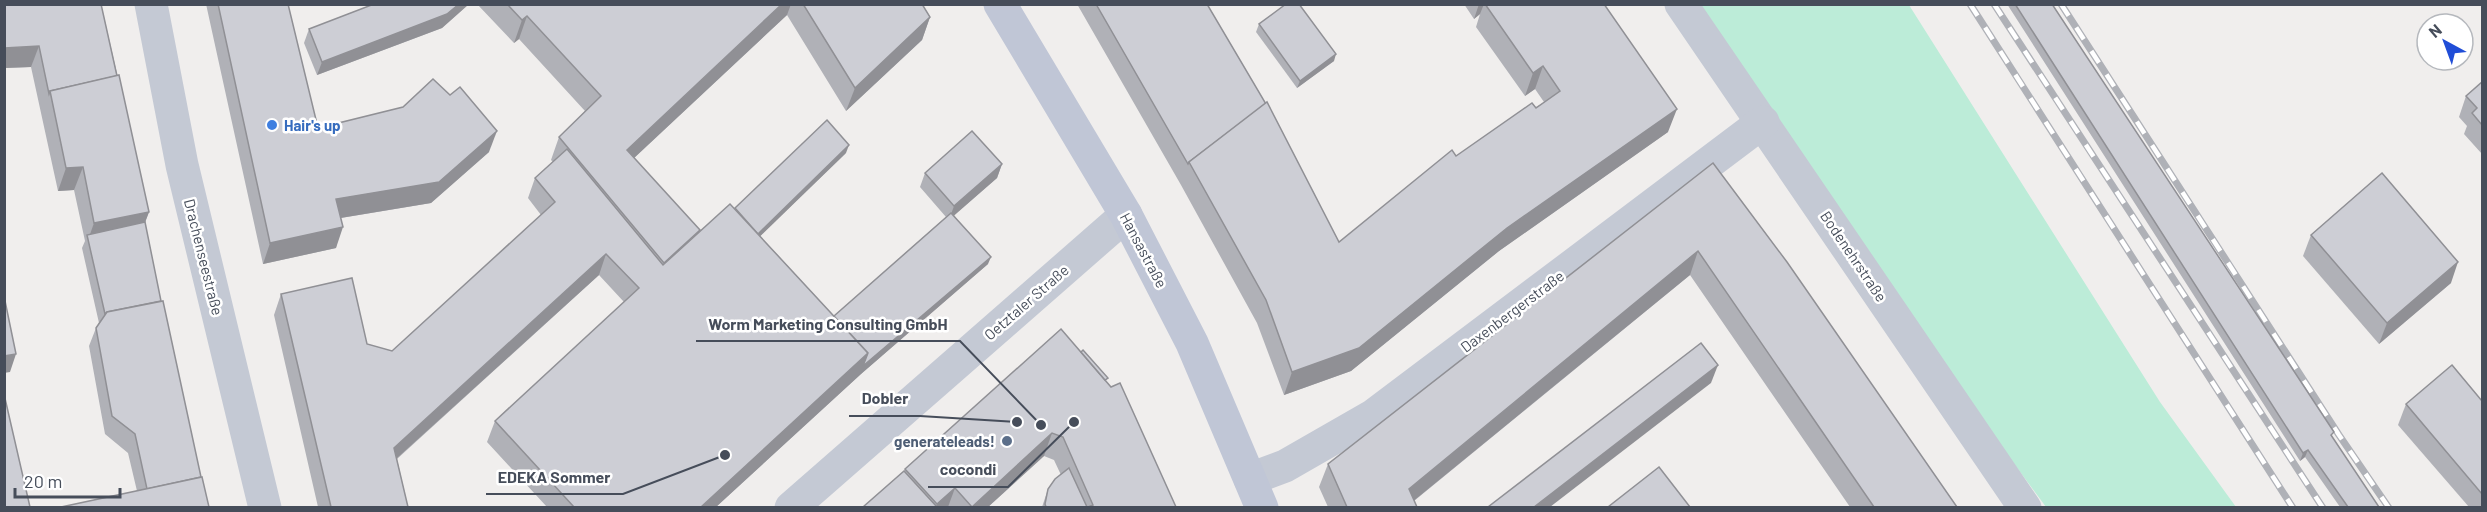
<svg xmlns="http://www.w3.org/2000/svg" width="2487" height="512" viewBox="0 0 2487 512" font-family="Barlow,sans-serif">
<style>
.green{fill:#bcecd8}
.lines{fill:none;stroke-linecap:round;stroke-linejoin:round}
.street{stroke:#c4c9d4;stroke-width:33}
.secondary{stroke:#c0c6d6;stroke-width:33}
.rail-casing{stroke:#afb1b7;stroke-width:7}
.rail{stroke:#fff;stroke-width:4.5;stroke-dasharray:14;stroke-linecap:butt}
.wall{fill:#b0b1b7}
.shaded-wall{fill:#909095}
.building{fill:#cdced5;stroke:#909095;stroke-width:1.5}
.shop-dot{fill:#3f7fe0;stroke:#fff;stroke-width:2}
.service-dot{fill:#5c6f8a;stroke:#fff;stroke-width:2}
.labels{text-anchor:middle;dominant-baseline:central;stroke-width:5;stroke-linejoin:round;paint-order:stroke}
.shop-label{font-size:15px;font-weight:bold;fill:#366cbe;stroke:#fff;text-anchor:start}
.street-label{font-size:15px;fill:#464d5a;stroke:#fff}
.service-label{font-size:15px;font-weight:bold;fill:#4e5e75;stroke:#fff;text-anchor:end}
.leader{fill:none;stroke:#464d5a;stroke-width:2}
.callout-dot{fill:#464d5a;stroke:#fff;stroke-width:2}
.callout-label{font-size:16px;text-anchor:middle;font-weight:bold;fill:#464d5a;stroke:#fff;stroke-width:5;stroke-linejoin:round;paint-order:stroke}
</style>
<rect width="100%" height="100%" fill="#f0eeed"/>
<path class="green" d="M1695,5H1909L2160,402L2236,507H2046L1955,384Z"/>
<g class="lines">
<g class="street">
<path d="M151,4L182,165L265,508"/>
<path d="M1681,4L2025,508"/>
<path d="M1250,479L1285,466L1374,415L1763,122"/>
<path d="M791,508L1126,215"/>
</g>
<path class="secondary" d="M1000,4L1126,215L1192,343L1262,508"/>
<g class="rail-casing">
<g id="rail">
<path d="M1970,4L2293,508"/>
<path d="M1994,4L2323,508"/>
<path d="M2061,4L2339,435L2389,508"/>
</g>
</g>
<use href="#rail" class="rail"/>
</g>
<g class="wall">
<path d="M101,4L149,212L145,222L161,301L201,477L137,491L128,453L105,434L89,346L96,328L99,323L82,248L85,241L74,190L58,191L31,67L4,68Z"/>
<path d="M206,4H288L318,128L489,152L431,203L341,218L336,248L263,264Z"/>
<path d="M374,4H469L442,28L317,75L304,43L309,29Z"/>
<path d="M477,4H922L930,17L922,40L846,111L787,15L634,158L699,232L735,208L846,153L760,236L834,316L946,217L920,187L925,173L1002,164L997,178L954,215L988,264L861,374L716,507H547L487,442L495,421L624,302L599,275L397,459L408,507H318L274,315L281,294L367,344L392,351L541,215L528,198L535,178L553,162L551,160L559,137L585,111L519,39L514,43Z"/>
<path d="M1077,4H1207L1339,242L1456,156L1544,102L1535,89L1525,96L1476,27L1480,14L1474,19L1464,4H1604L1668,132L1499,251L1351,371L1284,395L1257,323L1181,185Z"/>
<path d="M2007,4H2052L2332,437L2379,507H2340L2305,457L2300,461Z"/>
<path d="M1259,24L1334,61L1297,88L1256,32Z"/>
<path d="M2482,82V154L2464,134L2467,126L2459,117L2466,96Z"/>
<path d="M1713,163L1957,507H1850L1690,275L1414,501L1417,507H1328L1319,487L1328,464Z"/>
<path d="M2311,235L2451,283L2379,344L2303,256Z"/>
<path d="M1106,382L1176,507H1042L1048,489L1061,475L1054,460L1044,456L988,507H863L904,471L905,469Z"/>
<path d="M2482,401V507H2469L2398,425L2406,404Z"/>
</g>
<g class="shaded-wall">
<path d="M459,4H469L442,28L317,75L322,62Z"/>
<path d="M782,4H791L787,15L618,173L627,150Z"/>
<path d="M1479,4H1484L1480,14L1474,19Z"/>
<path d="M527,16L519,39L514,43L522,20Z"/>
<path d="M930,17L922,40L846,111L855,88Z"/>
<path d="M39,46L31,67L4,68V48Z"/>
<path d="M1336,54L1334,61L1297,88L1300,81Z"/>
<path d="M1543,66L1535,89L1525,96L1533,73Z"/>
<path d="M1677,109L1668,132L1499,251L1351,371L1284,395L1292,372L1507,228Z"/>
<path d="M497,131L489,152L431,203L328,220L336,199Z"/>
<path d="M849,145L846,153L746,250L749,242Z"/>
<path d="M1002,164L997,178L949,220L954,206Z"/>
<path d="M83,167L74,190L58,191L66,168Z"/>
<path d="M149,212L140,236L88,240L94,223Z"/>
<path d="M343,227L336,248L263,264L270,243Z"/>
<path d="M1698,251L1690,275L1406,507L1409,489Z"/>
<path d="M606,254L599,275L386,468L394,448Z"/>
<path d="M991,257L988,264L861,374L716,507H701L868,353Z"/>
<path d="M2458,262L2451,283L2379,344L2387,323Z"/>
<path d="M16,354L10,372L4,373V356Z"/>
<path d="M1718,365L1711,383L1550,507H1534Z"/>
<path d="M1052,433L1044,456L988,507H972Z"/>
<path d="M2308,450L2305,457L2300,461L2303,453Z"/>
<path d="M955,488L948,507H936L937,504Z"/>
</g>
<g class="building">
<path d="M4,4H101L117,76L50,91L49,94L39,46L4,48Z"/>
<path d="M218,4H288L318,128L403,107L433,79L450,95L460,87L497,131L439,182L336,199L343,227L270,243Z"/>
<path d="M374,4H459L447,14L322,62L309,29Z"/>
<path d="M507,4H782L627,150L700,230L664,263L559,137L601,96L527,16L522,20Z"/>
<path d="M803,4H922L930,17L855,88Z"/>
<path d="M1096,4H1207L1266,104L1189,162L1188,164Z"/>
<path d="M1286,4H1299L1336,54L1300,81L1259,24Z"/>
<path d="M1485,4H1604L1677,109L1507,228L1359,348L1292,372L1266,300L1189,162L1267,102L1339,242L1452,150L1456,156L1532,103L1536,108L1560,91L1543,66L1533,73Z"/>
<path d="M2015,4H2052L2334,432L2331,435L2379,507H2348L2308,450L2303,453Z"/>
<path d="M119,75L149,212L94,223L83,167L66,168L50,91Z"/>
<path d="M2482,82V125L2472,113L2477,108L2466,96Z"/>
<path d="M827,120L849,145L758,234L735,208Z"/>
<path d="M972,131L1002,164L954,206L925,173Z"/>
<path d="M567,149L663,265L730,204L868,353L701,507H574L495,421L639,288L606,254L394,448L408,507H331L281,294L352,278L367,344L392,351L555,202L535,178Z"/>
<path d="M1713,163L1787,262L1957,507H1874L1698,251L1409,489L1417,507H1347L1328,464Z"/>
<path d="M2382,173L2458,262L2387,323L2311,235Z"/>
<path d="M951,213L991,257L863,366L868,353L834,316Z"/>
<path d="M145,222L161,301L107,312L105,314L87,235Z"/>
<path d="M4,296L16,354L4,356Z"/>
<path d="M163,301L201,477L147,489L135,434L112,416L96,328L107,312Z"/>
<path d="M1061,329L1111,387L1120,383L1176,507H1088L1093,505L1063,437L1052,433L972,507L955,488L937,504L905,469Z"/>
<path d="M1701,343L1718,365L1534,507H1488Z"/>
<path d="M1083,350L1108,378L1105,380L1081,352Z"/>
<path d="M2452,365L2482,401V494L2406,404Z"/>
<path d="M4,394L30,507H4Z"/>
<path d="M1659,467L1690,507H1608Z"/>
<path d="M1069,468L1087,507H1046L1045,504L1048,489L1055,479Z"/>
<path d="M904,471L937,507H863Z"/>
<path d="M202,477L209,507H61Z"/>
</g>
<circle class="shop-dot" cx="272" cy="125" r="6"/>
<circle class="service-dot" cx="1007" cy="441" r="6"/>
<g class="labels">
<g class="shop-label">
<text x="284" y="125">Hair's up</text>
</g>
<g class="street-label">
<text transform="translate(1144 250) rotate(62)">Hansastraße</text>
<text transform="translate(1854 256) rotate(56)">Bodenehrstraße</text>
<text transform="translate(204 257) rotate(76)">Drachenseestraße</text>
<text transform="translate(1026 302) rotate(-41)">Oetztaler Straße</text>
<text transform="translate(1512 311) rotate(-37)">Daxenbergerstraße</text>
</g>
<g class="service-label">
<text x="995" y="441">generateleads!</text>
</g>
</g>
<path class="leader" d="M1041 425L960 341H696M1017 422L920 416H849M1074 422L1008 487H928M725 455L623 494H486"/>
<g class="callout-dot">
<circle cx="1041" cy="425" r="6"/>
<circle cx="1017" cy="422" r="6"/>
<circle cx="1074" cy="422" r="6"/>
<circle cx="725" cy="455" r="6"/>
</g>
<g class="callout-label">
<text x="828" y="330">Worm Marketing Consulting GmbH</text>
<text x="885" y="404">Dobler</text>
<text x="968" y="475">cocondi</text>
<text x="554" y="483">EDEKA Sommer</text>
</g>
<rect width="2487" height="512" fill="none" stroke="#464d5a" stroke-width="12"/>
<g transform="translate(2445 42) rotate(319)"><circle r="28" fill="#ffffff" stroke="#b5b8bd" stroke-width="1.5"/>
<path d="M0-4.5L10 22L0 15L-10 22Z" fill="#204dd7"/>
<text y="-9" font-size="16" font-weight="bold" text-anchor="middle" fill="#464d5a">N</text>
</g>
<path d="M15 488v9h105v-9" fill="none" stroke="#464d5a" stroke-width="3"/>
<text x="24" y="488" font-size="18" fill="#464d5a" stroke="#ffffff" stroke-width="4.5" paint-order="stroke">20 m</text>
</svg>
